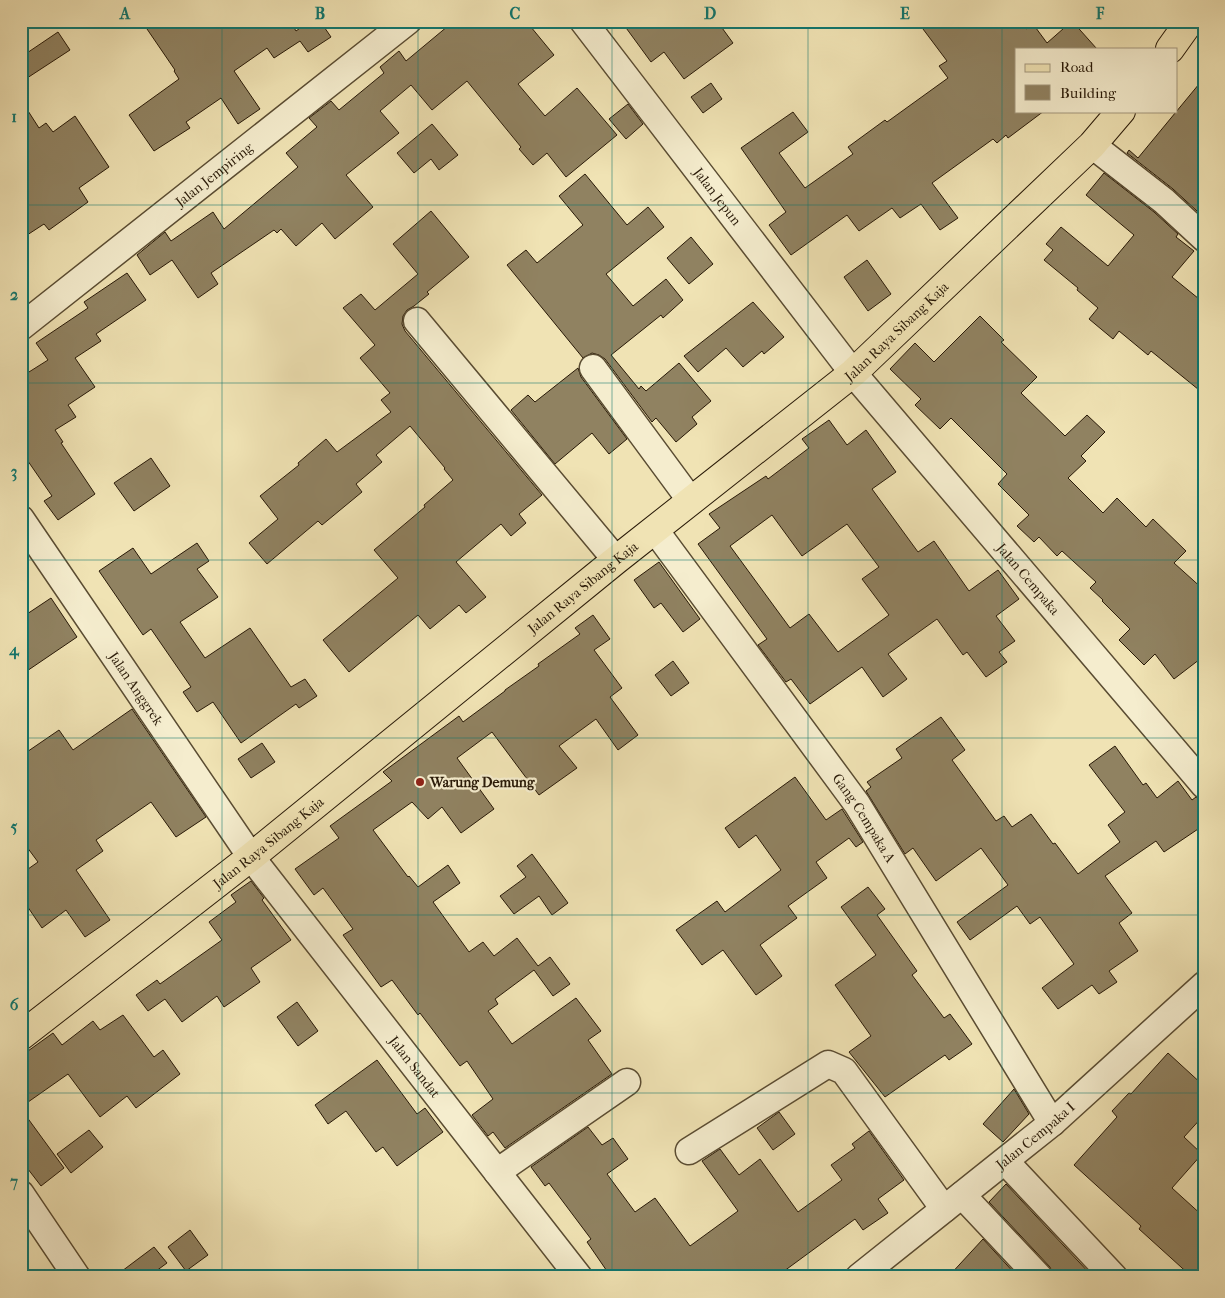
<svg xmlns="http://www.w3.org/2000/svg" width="1225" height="1298" viewBox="0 0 1225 1298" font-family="'IM FELL French Canon',serif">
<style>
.building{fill:#908261;stroke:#281907;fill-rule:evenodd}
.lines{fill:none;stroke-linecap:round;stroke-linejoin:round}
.minor-casing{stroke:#5a4c32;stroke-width:29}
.major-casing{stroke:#281907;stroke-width:30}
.minor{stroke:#f5edce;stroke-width:26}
.major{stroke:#f0e3b4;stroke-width:28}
.grid{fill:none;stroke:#0f766e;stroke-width:1;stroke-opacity:0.55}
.poi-dot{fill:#8f2418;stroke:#f5edce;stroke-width:2}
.labels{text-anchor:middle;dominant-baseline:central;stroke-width:4.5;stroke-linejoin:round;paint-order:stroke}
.street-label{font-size:14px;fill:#281907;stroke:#f5edce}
.poi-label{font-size:14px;font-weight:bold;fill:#281907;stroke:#f5edce;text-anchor:start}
.neatline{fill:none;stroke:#0f766e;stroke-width:2}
.grid-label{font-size:16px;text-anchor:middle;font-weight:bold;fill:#0f766e}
</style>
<rect width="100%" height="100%" fill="#f0e3b4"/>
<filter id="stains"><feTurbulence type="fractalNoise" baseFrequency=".004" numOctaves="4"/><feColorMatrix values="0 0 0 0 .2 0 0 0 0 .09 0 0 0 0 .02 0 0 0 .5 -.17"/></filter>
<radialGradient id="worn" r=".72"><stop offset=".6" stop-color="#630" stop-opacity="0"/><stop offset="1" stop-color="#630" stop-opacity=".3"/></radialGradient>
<g class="building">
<path d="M158,21H290L296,31L310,21H320L331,37L308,52L300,41L274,58L267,48L234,71L260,109L238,124L221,98L186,122L190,128L154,151L129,115L179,79L174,71L175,70L147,29Z"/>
<path d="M454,21H526L554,55L518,84L545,116L577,88L617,135L566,177L547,153L533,165L519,149L521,147L467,81L432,110L411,85L380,111L399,133L346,175L373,207L335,239L322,223L296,246L281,229L277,233L274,230L211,273L218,284L198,298L172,260L150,275L137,255L165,232L171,241L213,212L224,229L298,167L286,153L317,127L309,118L331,101L339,110L384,73L380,67L399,51L406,61Z"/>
<path d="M621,21H717L733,43L684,79L664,52L651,62Z"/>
<path d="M917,21H1020L1026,29L1033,24L1047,43L1072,21L1097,49H1016V111H1044L1008,138L1006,135L997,143L993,139L932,183L958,218L940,230L921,204L900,218L892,208L859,231L847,215L791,255L769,225L786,212L741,148L793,112L808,132L779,153L805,188L853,154L848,147L885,120L887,122L948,78L939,66L947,61Z"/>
<path d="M58,32L70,50L21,82V57Z"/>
<path d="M1204,78V204L1197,211L1173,189L1127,153L1129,150L1138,158Z"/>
<path d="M711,83L722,99L703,113L691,97Z"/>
<path d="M21,100L39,128L46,123L53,132L75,116L109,167L79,188L88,202L49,230L44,224L21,239Z"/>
<path d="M628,104L643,124L626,139L609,119Z"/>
<path d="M432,124L458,155L439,170L431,159L414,173L397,153Z"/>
<path d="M1104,173L1154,212L1178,234L1176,237L1194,251L1172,277L1204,303V394L1151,351L1148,355L1119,331L1113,339L1089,319L1098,308L1077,290L1078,288L1044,260L1053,250L1046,244L1061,227L1108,266L1134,235L1086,195Z"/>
<path d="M585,174L627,225L648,207L664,227L606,274L633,306L666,279L683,300L663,318L661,315L611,355L639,389L641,386L646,391L679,363L711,401L692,417L697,424L676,442L656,418L652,422L605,359L599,355L592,353L583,358L507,265L526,250L537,263L583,225L559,196Z"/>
<path d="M431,211L469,257L427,292L429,294L414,306L407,310L403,316L402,324L405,331L542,495L519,514L526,523L511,536L501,524L456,562L486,597L466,613L459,605L430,629L418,615L349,672L323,640L398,578L374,550L425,507L424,505L453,480L444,469L445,468L410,426L376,455L382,462L356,484L362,492L322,525L318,521L267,564L249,543L278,519L260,496L299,465L298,463L326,439L337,452L391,412L381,400L390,393L360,358L375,345L343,308L361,294L375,310L418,274L393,244Z"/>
<path d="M691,237L713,264L689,284L667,258Z"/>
<path d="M867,260L891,294L868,311L844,277Z"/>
<path d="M127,273L146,300L96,334L101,341L75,358L95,387L68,405L76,417L55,430L63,442L61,443L95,494L58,520L44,501L52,496L21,451V377L48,360L36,343L88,308L84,302Z"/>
<path d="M753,302L784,337L764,354L762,351L743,367L726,348L698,372L684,356Z"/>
<path d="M980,316L1004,340L1001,342L1037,377L1021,393L1065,436L1087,415L1105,432L1081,456L1086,461L1068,478L1103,513L1117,498L1146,527L1153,519L1186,551L1174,563L1204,590V656L1174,679L1155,654L1144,665L1119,640L1130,629L1102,601L1103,600L1090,588L1096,582L1062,551L1057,556L1039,537L1034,542L1017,526L1029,515L998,484L1007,474L951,418L940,429L915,405L921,399L890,369L915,343L934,362Z"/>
<path d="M578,368L581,377L627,439L609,454L592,433L555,464L511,410L528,395L535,402Z"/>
<path d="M829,420L847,445L866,430L896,472L872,489L918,552L934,541L969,591L998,570L1019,599L996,616L1015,641L999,652L1007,662L986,677L967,652L963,655L937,619L888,654L907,679L883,697L862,667L810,704L791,679L786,682L758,645L767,639L698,544L720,528L709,514L766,476L768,479L809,448L802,439ZM772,515L802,556L847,524L879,567L862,579L889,615L838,652L809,614L790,628L730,546Z"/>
<path d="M151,458L170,486L134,511L114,483Z"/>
<path d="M197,543L209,561L197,569L218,597L180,622L205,658L250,628L291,687L305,679L317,696L299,708L296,704L241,743L213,702L197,712L183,692L191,687L151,629L143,635L99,571L133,548L151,574Z"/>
<path d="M659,562L700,619L683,632L661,603L654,608L634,580Z"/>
<path d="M51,598L77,637L21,675V618Z"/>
<path d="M593,615L610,639L594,650L622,688L610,697L638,735L618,750L596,719L559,746L577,768L539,795L492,732L457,758L494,809L461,833L442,807L428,819L412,802L373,830L408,877L409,876L418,887L448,865L460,883L433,902L469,952L483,942L494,956L517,938L538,966L550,957L570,984L553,996L534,970L495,999L498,1004L488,1011L512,1044L576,998L601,1031L588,1040L612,1074L505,1148L493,1132L488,1136L472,1115L493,1099L467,1061L460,1066L420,1013L418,1015L392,980L381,987L343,935L353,929L323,888L314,895L295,869L339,838L330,826L392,781L383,772L459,716L463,722L505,691V690L539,666L538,664L580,634L575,628Z"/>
<path d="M673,661L689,683L671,696L655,675Z"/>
<path d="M132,709L206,817L176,837L151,802L96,840L103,851L76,870L110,920L85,937L66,910L42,928L21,897V874L38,862L21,839V756L59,730L73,750Z"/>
<path d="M941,717L965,750L952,760L996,821L1004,816L1012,827L1031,814L1053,844L1055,843L1078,874L1120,842L1108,825L1125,812L1089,765L1115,746L1143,785L1146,783L1157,798L1178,781L1192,800L1196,797L1204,800V825L1164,852L1156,841L1105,876L1132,913L1119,923L1138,951L1109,971L1117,982L1099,994L1092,985L1058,1009L1042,988L1074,964L1040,917L1030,924L1017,906L970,940L957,922L1008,885L981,848L936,881L913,848L905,854L866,791L871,787L867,782L902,758L896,749Z"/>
<path d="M262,743L275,762L251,778L238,759Z"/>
<path d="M795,777L826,820L842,809L863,842L856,847L849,838L816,862L827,878L788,906L797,918L760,945L782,976L756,995L723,950L702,965L676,930L717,901L725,912L781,870L756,835L739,848L725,828Z"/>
<path d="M532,854L568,903L552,915L539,896L514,914L500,896L526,877L517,866Z"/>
<path d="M251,881L264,898L262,900L291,940L251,968L260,982L224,1007L217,996L182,1022L165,999L148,1011L136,995L157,980L160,984L222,940L209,922L236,902L231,895Z"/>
<path d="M868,887L885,909L877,915L917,971L912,975L944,1018L950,1014L972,1044L949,1060L945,1055L885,1097L849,1052L871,1036L835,985L876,955L841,907Z"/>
<path d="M297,1002L318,1031L298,1046L277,1017Z"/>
<path d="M123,1015L154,1057L163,1050L180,1074L136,1108L127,1096L100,1117L68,1074L21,1107V1056L53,1033L62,1045L93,1021L100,1030Z"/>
<path d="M1168,1053L1204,1086V1115L1184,1137L1202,1154L1172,1188L1204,1217V1277H1192L1139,1229L1141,1226L1074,1165L1117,1117L1112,1111L1129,1093L1131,1094Z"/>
<path d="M377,1060L417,1114L425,1108L443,1132L397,1166L383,1147L376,1152L346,1111L328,1124L315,1105Z"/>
<path d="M1014,1089L1029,1114L1003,1142L983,1124Z"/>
<path d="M21,1109L64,1168L41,1186L21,1160Z"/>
<path d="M779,1112L795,1134L773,1150L757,1128Z"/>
<path d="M588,1127L602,1145L613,1138L628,1159L607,1174L635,1212L655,1198L690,1246L738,1211L702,1161L720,1149L739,1175L760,1159L798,1212L842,1180L831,1165L855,1148L852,1144L869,1131L904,1180L878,1199L888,1213L863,1230L855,1219L776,1277H611L587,1242L591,1239L549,1183L545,1186L531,1167Z"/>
<path d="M89,1130L103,1147L71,1173L57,1154Z"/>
<path d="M1006,1184L1093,1277H1054L1050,1267L989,1202Z"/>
<path d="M190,1230L208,1255L186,1271L168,1247Z"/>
<path d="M983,1239L1018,1277H948Z"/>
<path d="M154,1247L167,1263L148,1277H114Z"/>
</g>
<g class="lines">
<g class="minor-casing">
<g id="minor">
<path id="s1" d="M583,21L853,373L1204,785"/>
<path d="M1092,145L1164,201L1204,238"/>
<path d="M417,321L616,560"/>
<path id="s2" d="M21,327L408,21"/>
<path d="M593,368L691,501"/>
<path id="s3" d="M21,519L251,857L579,1277"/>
<path id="s4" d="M655,530L857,804L1052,1123"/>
<path d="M689,1151L828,1064L844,1071L944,1209"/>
<path d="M1005,1161L1114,1277"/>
<path d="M497,1172L627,1082"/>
<path d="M21,1194L77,1277"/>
<path d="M962,1195L1039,1277"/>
<path id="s5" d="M859,1277L1052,1123L1204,985"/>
</g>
</g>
<g class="major-casing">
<g id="major">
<path d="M1170,49L1190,21"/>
<path id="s6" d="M21,1036L251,857L616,560L853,373L1092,145L1121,111"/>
</g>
</g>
<use href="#minor" class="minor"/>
<use href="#major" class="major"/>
</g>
<path class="grid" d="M222,21V1277M418,21V1277M612,21V1277M808,21V1277M1002,21V1277M21,205H1204M21,383H1204M21,560H1204M21,738H1204M21,915H1204M21,1093H1204"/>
<circle class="poi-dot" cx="420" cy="782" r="5"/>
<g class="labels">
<g class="street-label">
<text stroke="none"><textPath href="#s2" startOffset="246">Jalan Jempiring</textPath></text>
<text stroke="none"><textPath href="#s1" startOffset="221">Jalan Jepun</textPath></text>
<text stroke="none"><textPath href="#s6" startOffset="1124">Jalan Raya Sibang Kaja</textPath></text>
<text stroke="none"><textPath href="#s1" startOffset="714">Jalan Cempaka</textPath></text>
<text stroke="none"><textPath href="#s6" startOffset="719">Jalan Raya Sibang Kaja</textPath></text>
<text stroke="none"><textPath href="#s3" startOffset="205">Jalan Anggrek</textPath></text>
<text stroke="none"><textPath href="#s4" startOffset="356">Gang Cempaka A</textPath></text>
<text stroke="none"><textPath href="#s6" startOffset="314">Jalan Raya Sibang Kaja</textPath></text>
<text stroke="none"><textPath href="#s3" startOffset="675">Jalan Sandat</textPath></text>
<text stroke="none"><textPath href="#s5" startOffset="226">Jalan Cempaka I</textPath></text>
</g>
<g class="poi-label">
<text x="430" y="782">Warung Demung</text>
</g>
</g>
<rect width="1225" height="1298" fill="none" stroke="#f0e3b4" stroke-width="55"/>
<rect x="1015" y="48" width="162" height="65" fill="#f5edce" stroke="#a3987e"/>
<rect x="1025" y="64" width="25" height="8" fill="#f0e3b4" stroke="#a3987e"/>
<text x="1060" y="72" font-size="15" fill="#281907">Road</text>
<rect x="1025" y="85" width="25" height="15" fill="#908261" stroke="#a3987e"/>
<text x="1060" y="98" font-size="15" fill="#281907">Building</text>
<rect x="28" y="28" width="1170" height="1242" class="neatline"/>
<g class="grid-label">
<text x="125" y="19">A</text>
<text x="320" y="19">B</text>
<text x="515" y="19">C</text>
<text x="710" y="19">D</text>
<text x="905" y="19">E</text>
<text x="1100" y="19">F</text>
<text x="14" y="122">1</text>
<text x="14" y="300">2</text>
<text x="14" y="477">3</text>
<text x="14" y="655">4</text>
<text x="14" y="832">5</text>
<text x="14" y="1010">6</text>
<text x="14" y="1187">7</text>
</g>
<rect width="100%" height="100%" filter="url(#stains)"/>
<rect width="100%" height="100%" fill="url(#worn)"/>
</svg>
